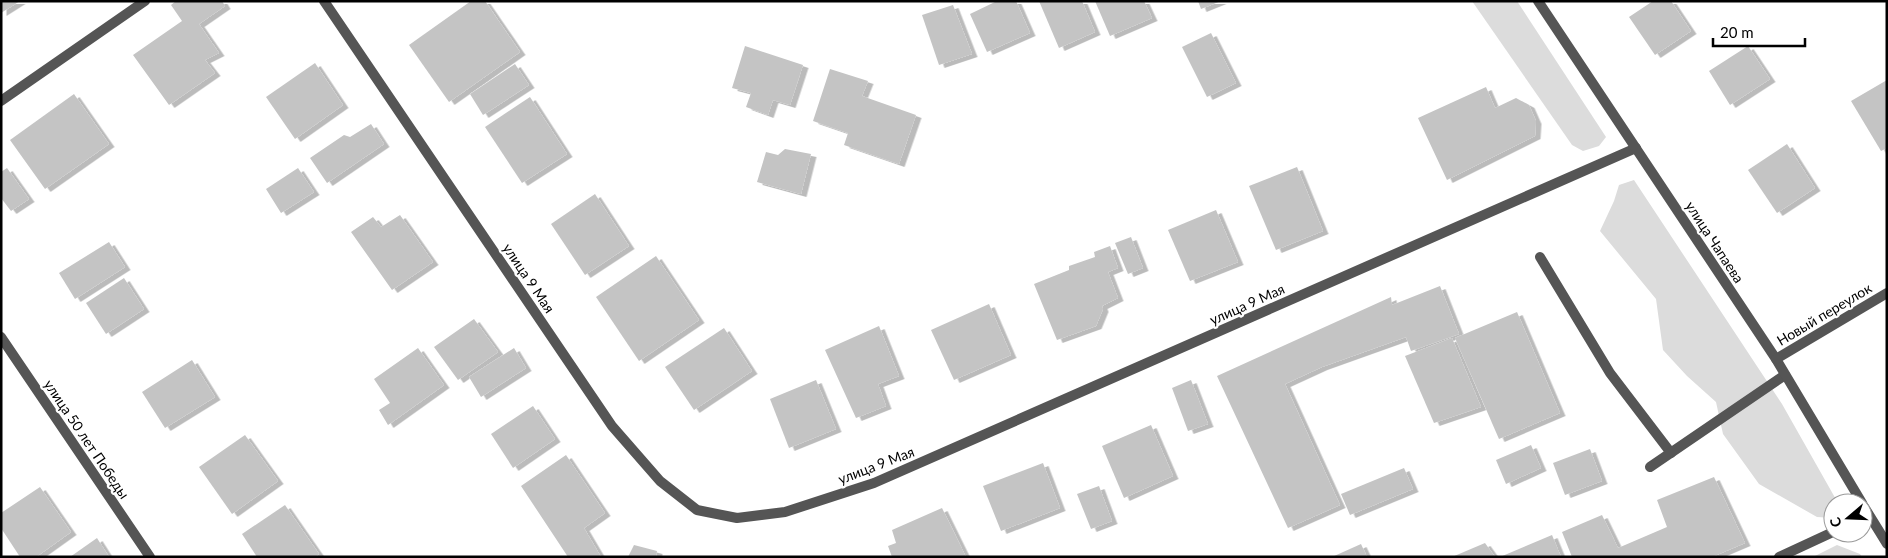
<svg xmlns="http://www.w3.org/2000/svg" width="1888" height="558" viewBox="0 0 1888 558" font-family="Lato,sans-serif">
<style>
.green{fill:#dcdcdc}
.building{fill:#c4c4c4;filter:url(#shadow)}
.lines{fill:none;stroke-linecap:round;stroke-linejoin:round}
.lane{stroke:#555;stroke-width:10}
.street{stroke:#555;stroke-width:10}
.labels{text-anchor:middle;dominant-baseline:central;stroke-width:4.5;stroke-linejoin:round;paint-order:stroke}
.street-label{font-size:14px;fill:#000;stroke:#fff}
</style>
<defs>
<filter id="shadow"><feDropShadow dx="5.5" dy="3" stdDeviation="0" flood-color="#0004"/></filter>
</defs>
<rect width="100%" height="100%" fill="#fff"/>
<g class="green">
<path d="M1472,1H1517L1606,137L1599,146L1583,151L1572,145Z"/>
<path d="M1634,180L1782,404L1838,503H1833V518L1817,517L1759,484L1723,434L1716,402L1687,376L1663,350L1656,299L1600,231L1614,201L1619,185Z"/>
<path d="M1837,545L1860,554L1862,557H1813Z"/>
</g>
<g class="building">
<path d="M1,1H20L1,13Z"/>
<path d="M176,1H222L225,6L199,24L219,53L205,60L215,73L169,105L133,55L182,21L171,5Z"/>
<path d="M471,1H485L520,52L449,102L409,45Z"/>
<path d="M997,1H1016L1030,33L987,52L970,14Z"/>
<path d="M1039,1H1082L1095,32L1059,48Z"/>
<path d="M1095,1H1144L1152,18L1110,36Z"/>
<path d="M1198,1H1221L1201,9Z"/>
<path d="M1653,1H1671L1691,31L1655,55L1629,17Z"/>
<path d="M953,5L972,54L939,65L922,15Z"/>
<path d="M1211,33L1236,83L1207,97L1182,47Z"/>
<path d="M745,46L803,65L790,105L773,100L768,115L746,107L751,93L732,88Z"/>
<path d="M1748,46L1770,79L1730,105L1709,71Z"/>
<path d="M315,63L343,105L295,139L266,97Z"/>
<path d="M515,64L529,85L483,115L470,94Z"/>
<path d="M830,69L868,81L862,96L916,115L899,164L844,145L848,133L813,121Z"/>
<path d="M1887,80V148L1881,151L1851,101Z"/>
<path d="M1486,87L1495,108L1516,98L1529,105L1536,121L1535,136L1447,180L1418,118Z"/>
<path d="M74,94L109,144L45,189L10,140Z"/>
<path d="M530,97L567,154L522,183L485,127Z"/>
<path d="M371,124L384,144L327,183L310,158L344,135L350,137Z"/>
<path d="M1787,144L1815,188L1777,213L1748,170Z"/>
<path d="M785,149L811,154L801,194L757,182L766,152L778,155Z"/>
<path d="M1297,167L1323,231L1276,250L1249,186Z"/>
<path d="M7,168L29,199L11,211L1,198V172Z"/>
<path d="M298,168L314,192L281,213L266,189Z"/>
<path d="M595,194L629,246L585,275L551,224Z"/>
<path d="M1216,210L1238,262L1190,281L1168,230Z"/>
<path d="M400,215L433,262L392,290L351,232L373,217L381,227Z"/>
<path d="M1131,237L1143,268L1128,274L1115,243Z"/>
<path d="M109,242L125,267L75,299L59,273Z"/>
<path d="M1110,246L1118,268L1108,272L1118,298L1102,306L1103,309L1096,326L1057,340L1034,284L1069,270V266L1095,257L1094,252Z"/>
<path d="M656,256L699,320L639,361L596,297Z"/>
<path d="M124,278L144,309L106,334L86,303Z"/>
<path d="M1440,286L1459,334L1411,351L1406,337L1322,367L1285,384L1340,505L1288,528L1217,376L1391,297L1392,305Z"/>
<path d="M989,304L1011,355L954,380L931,330Z"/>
<path d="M1517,312L1560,413L1499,439L1455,338Z"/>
<path d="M474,319L498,352L458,380L434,347Z"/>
<path d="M879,326L899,376L878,384L886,406L856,418L825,350Z"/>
<path d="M724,328L752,371L694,410L665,367Z"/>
<path d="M1452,338L1481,407L1434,423L1405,356Z"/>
<path d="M418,348L444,385L388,425L379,410L390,403L374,379Z"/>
<path d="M514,348L526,368L481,397L469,377Z"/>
<path d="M192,360L215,397L165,428L142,392Z"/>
<path d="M816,380L836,429L789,448L770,399Z"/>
<path d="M1191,380L1208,424L1188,431L1172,388Z"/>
<path d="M533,406L555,439L513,468L491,434Z"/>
<path d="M1151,425L1173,476L1124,498L1102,446Z"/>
<path d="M245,435L278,481L232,514L199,467Z"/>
<path d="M1531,445L1541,468L1506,484L1496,460Z"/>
<path d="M1590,449L1602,481L1565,495L1553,463Z"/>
<path d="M566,455L605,513L584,528L601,557H568L521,486Z"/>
<path d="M1043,463L1060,508L1001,531L983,486Z"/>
<path d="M1404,468L1413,489L1350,515L1341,494Z"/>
<path d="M1714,477L1745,543L1712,557H1572L1562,532L1602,515L1618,548L1667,527L1657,500Z"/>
<path d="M1099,486L1112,521L1091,529L1077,494Z"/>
<path d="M40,487L71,532L36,557H20L1,528V513Z"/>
<path d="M285,505L319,554L315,557H257L242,534Z"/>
<path d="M942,508L966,557H892L888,546L896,543L892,530Z"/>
<path d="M1552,535L1561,557H1500Z"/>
<path d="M97,538L109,557H70Z"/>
<path d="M1485,543L1495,557H1452Z"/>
<path d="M1361,544L1367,557H1332Z"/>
<path d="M634,545L657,551L656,557H628Z"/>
</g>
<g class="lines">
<g class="lane">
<path d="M1540,257L1610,373L1671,453"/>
<path d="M1650,467L1785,375"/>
</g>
<g class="street">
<path d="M324,1L612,426L660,481L697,510L737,518L785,512L874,483L1636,148"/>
<path d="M1538,1L1776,359L1862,503"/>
<path d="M1,101L145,1"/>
<path d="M1,337L150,557"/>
<path d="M1776,359L1887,293"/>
<path d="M1863,505L1887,544"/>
<path d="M1779,557L1833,532"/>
</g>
</g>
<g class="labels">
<g class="street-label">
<text transform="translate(1715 242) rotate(57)">улица Чапаева</text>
<text transform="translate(529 278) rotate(56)">улица 9 Мая</text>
<text transform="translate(1247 304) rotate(-24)">улица 9 Мая</text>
<text transform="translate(1824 314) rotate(-31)">Новый переулок</text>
<text transform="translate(87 439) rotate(56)">улица 50 лет Победы</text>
<text transform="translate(876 465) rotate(-21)">улица 9 Мая</text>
</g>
</g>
<rect width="1888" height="558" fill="none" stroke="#000000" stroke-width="5"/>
<g transform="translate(1848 518) rotate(251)"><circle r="24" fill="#ffffff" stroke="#999999"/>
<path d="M0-4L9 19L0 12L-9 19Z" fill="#000000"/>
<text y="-8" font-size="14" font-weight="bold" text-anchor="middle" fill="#000000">С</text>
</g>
<path d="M1713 38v8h92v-8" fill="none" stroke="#000000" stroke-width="2.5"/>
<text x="1720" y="38" font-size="15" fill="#000000" stroke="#ffffff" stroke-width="4" paint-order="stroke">20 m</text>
</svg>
